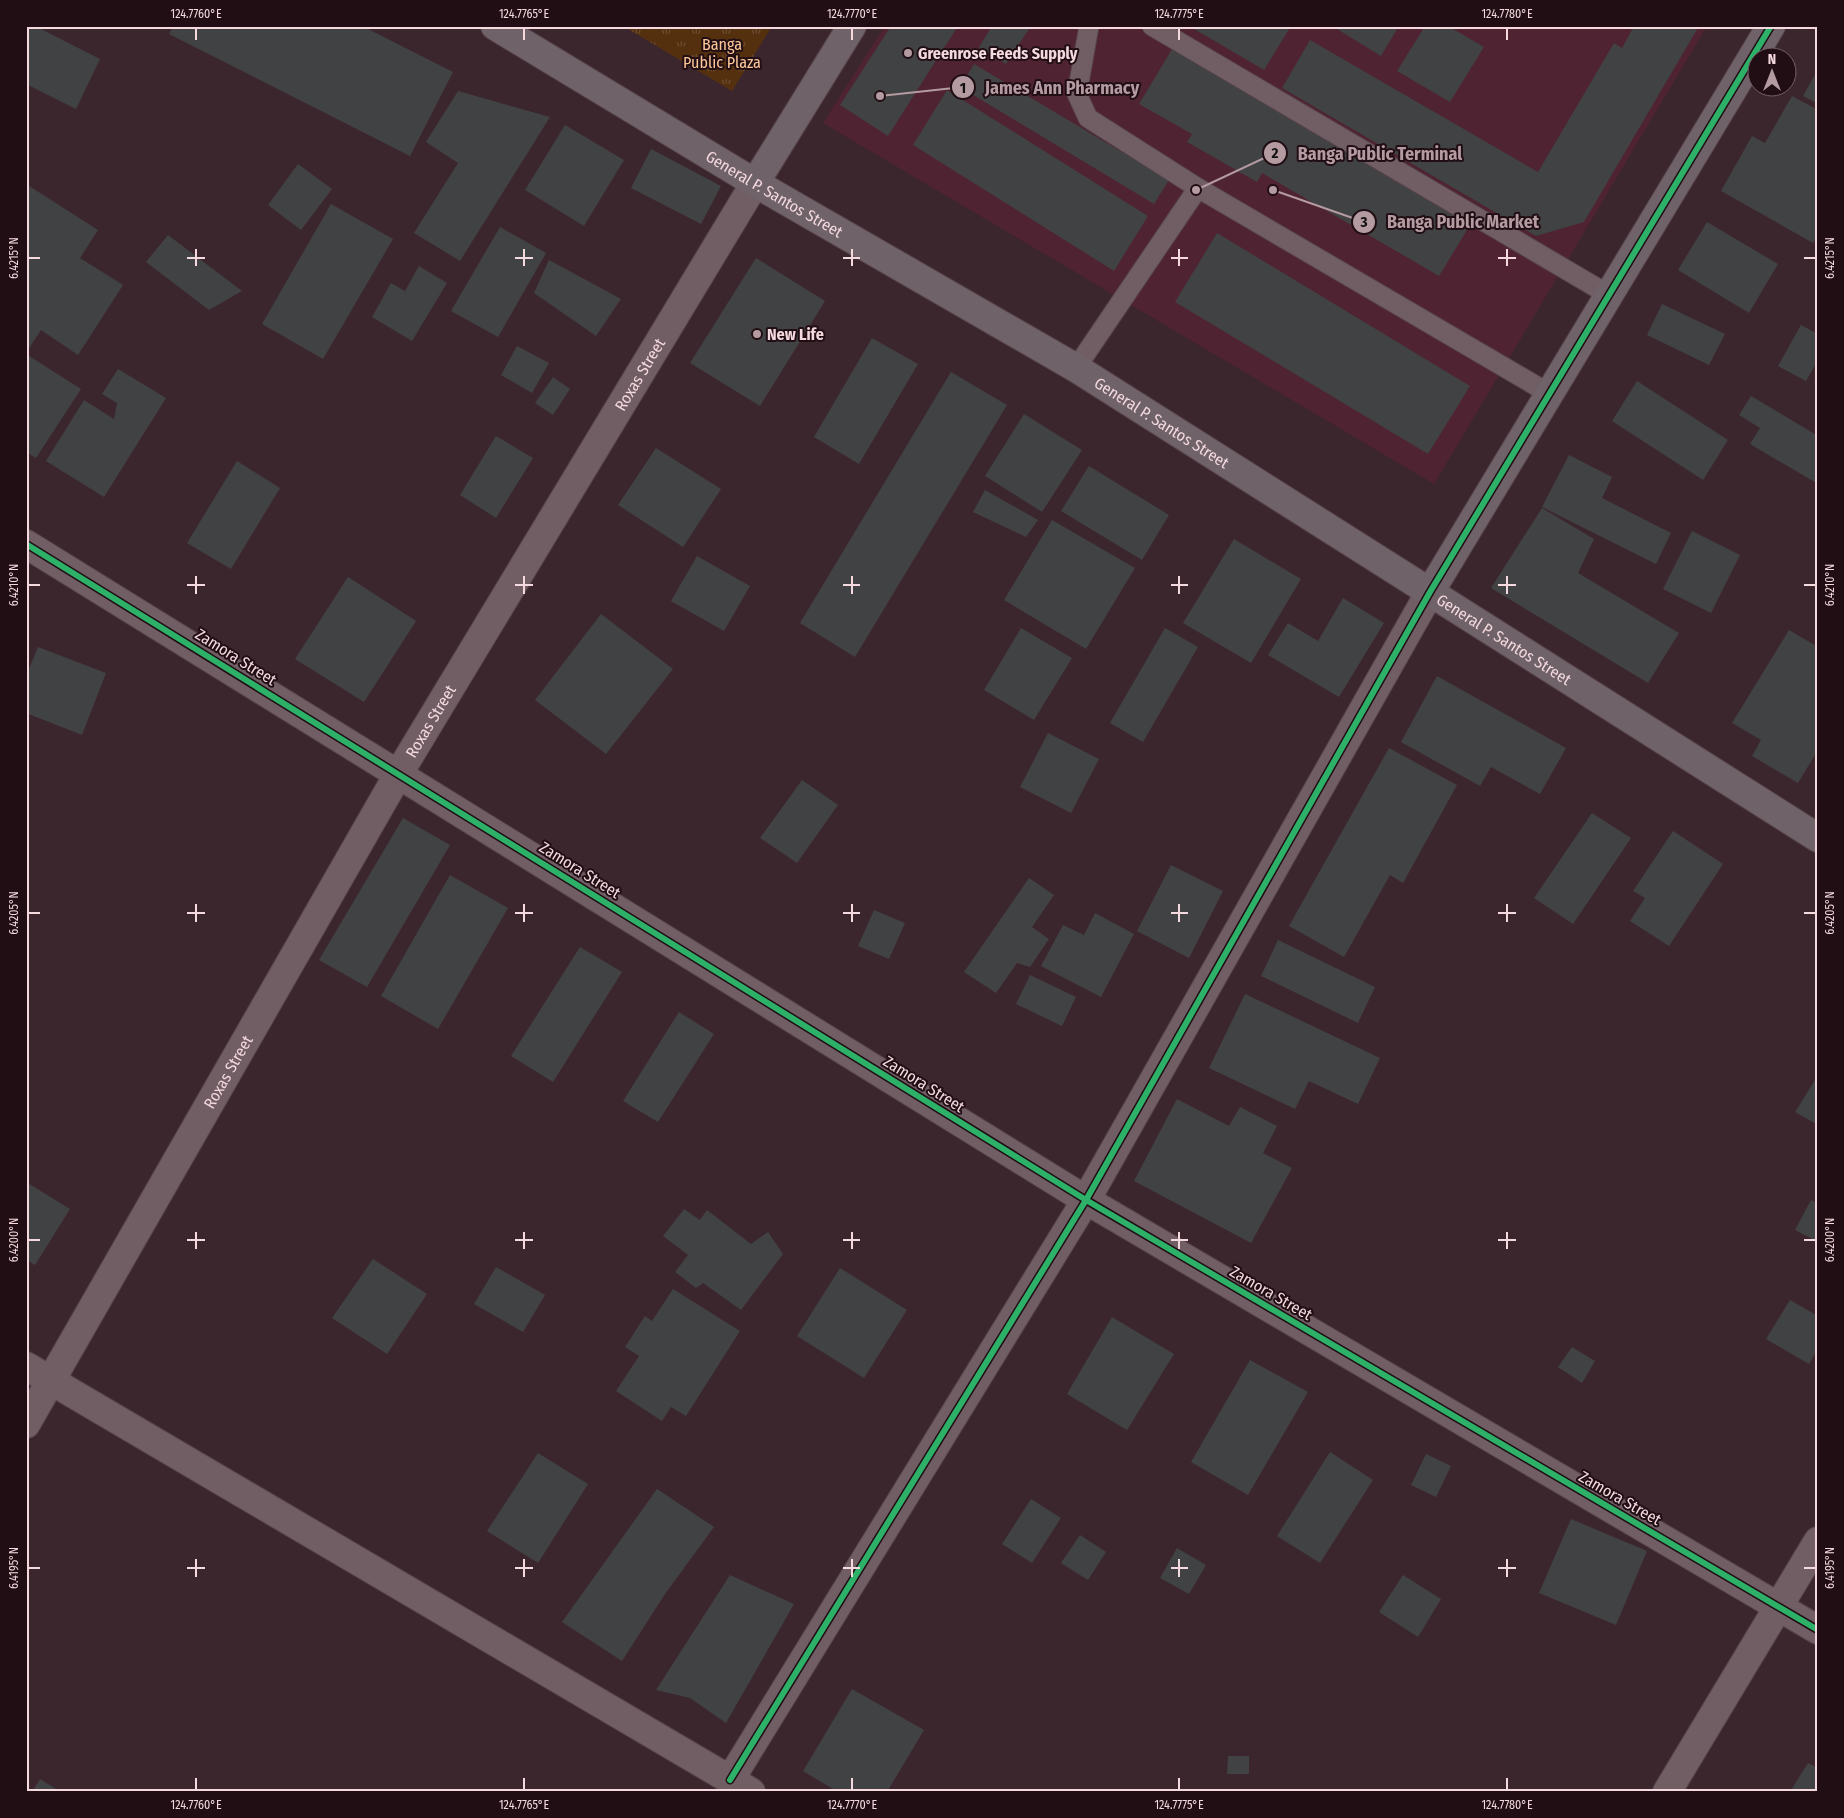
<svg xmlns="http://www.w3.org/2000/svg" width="1844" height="1818" viewBox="0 0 1844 1818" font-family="'Fira Sans Condensed',sans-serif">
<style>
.built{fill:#4f2331}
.park{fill:url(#park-tufts)}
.building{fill:#414243}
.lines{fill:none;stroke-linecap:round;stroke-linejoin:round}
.lane-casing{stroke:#58444b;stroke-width:21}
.street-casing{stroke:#58444b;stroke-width:30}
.secondary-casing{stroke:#58444b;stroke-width:30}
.lane{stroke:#715e64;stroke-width:19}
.street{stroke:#715e64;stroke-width:28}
.secondary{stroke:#6f6268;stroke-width:28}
.cycleway-casing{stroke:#200e14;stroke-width:9}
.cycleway{stroke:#2db169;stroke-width:6}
.ticks{fill:none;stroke:#f4d9df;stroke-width:2}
.poi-dot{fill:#b49aa1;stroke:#200e14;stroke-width:2}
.labels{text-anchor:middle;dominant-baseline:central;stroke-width:4;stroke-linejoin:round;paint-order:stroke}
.park-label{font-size:16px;fill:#fdc799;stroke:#200e14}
.poi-label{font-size:16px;font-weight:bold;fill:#f4d9df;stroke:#200e14;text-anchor:start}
.street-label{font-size:16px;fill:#f4d9df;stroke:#200e14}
.leader{fill:none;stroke:#b49aa1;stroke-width:2}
.callout-dot{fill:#b49aa1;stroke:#200e14;stroke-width:2}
.mark-label{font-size:15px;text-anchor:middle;font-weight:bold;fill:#111}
.callout-label{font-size:18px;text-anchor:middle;font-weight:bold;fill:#b49aa1;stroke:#200e14;stroke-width:4;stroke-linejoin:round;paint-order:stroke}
.neatline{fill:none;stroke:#f4d9df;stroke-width:2}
.ticks-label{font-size:12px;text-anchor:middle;fill:#f4d9df}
</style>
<defs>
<pattern id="park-tufts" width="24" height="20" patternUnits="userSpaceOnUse" patternTransform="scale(1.25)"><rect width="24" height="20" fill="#54300f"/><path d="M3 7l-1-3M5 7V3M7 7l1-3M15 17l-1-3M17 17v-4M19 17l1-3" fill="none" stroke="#6d4d32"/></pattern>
</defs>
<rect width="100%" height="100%" fill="#3c262e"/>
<path class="built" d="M885,26H1707L1434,484L823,123Z"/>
<path class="park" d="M623,26H772L732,91Z"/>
<g class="building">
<path d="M26,26H35L100,59L76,109L26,84Z"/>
<path d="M173,26H362L453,72L410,156L169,34Z"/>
<path d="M891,26H958L888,136L840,105Z"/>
<path d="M992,26H1031L1006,64L979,47Z"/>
<path d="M1189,26H1291L1264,70Z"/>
<path d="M1332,26H1399L1381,56Z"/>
<path d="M1425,26H1448L1484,47L1450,102L1397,71Z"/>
<path d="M1634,26H1699L1584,222L1536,236L1282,88L1310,40L1538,172L1614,43L1622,48Z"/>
<path d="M1172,49L1470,225L1439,276L1262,173L1257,182L1187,142L1192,134L1139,104Z"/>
<path d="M974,64L1169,180L1154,204L960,87Z"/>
<path d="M1818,69V104L1803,96Z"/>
<path d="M947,90L1148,216L1114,271L913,145Z"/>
<path d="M458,91L550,117L460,261L414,233L458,163L426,142Z"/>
<path d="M1792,96L1818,110V235L1813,243L1721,191L1752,136L1765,143Z"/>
<path d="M565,125L624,160L584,226L525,190Z"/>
<path d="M651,149L721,186L701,224L631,188Z"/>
<path d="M298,164L332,189L301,230L268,205Z"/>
<path d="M26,184L98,230L80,258L123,285L78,355L41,330L26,353Z"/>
<path d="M331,204L393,239L323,359L262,324Z"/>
<path d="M1707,222L1778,264L1749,313L1678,270Z"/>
<path d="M500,227L546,253L498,337L451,311Z"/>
<path d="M1217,233L1470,386L1428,454L1175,302Z"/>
<path d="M168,235L242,291L209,310L146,262Z"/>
<path d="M756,258L825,301L760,406L690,363Z"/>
<path d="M549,260L621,299L596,336L534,293Z"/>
<path d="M419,266L447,283L412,341L372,317L391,283L405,291Z"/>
<path d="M1662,304L1725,334L1709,365L1647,335Z"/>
<path d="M1801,325L1818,334V360L1806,381L1778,366Z"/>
<path d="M872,338L918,364L859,464L814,437Z"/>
<path d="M517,346L549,363L532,393L501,375Z"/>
<path d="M26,354L81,389L36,458L26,452Z"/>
<path d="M118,369L166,398L104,497L46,461L84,400L114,419L117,403L102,394Z"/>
<path d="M951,372L1007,405L855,657L800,623Z"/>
<path d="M553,377L570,389L553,415L535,403Z"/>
<path d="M1637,381L1728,440L1703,480L1612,421Z"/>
<path d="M1751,396L1818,436V484L1750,444L1760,428L1739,415Z"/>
<path d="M1024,414L1082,450L1042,512L985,476Z"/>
<path d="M496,436L533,458L496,518L460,495Z"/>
<path d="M656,448L721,489L683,547L618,505Z"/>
<path d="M1569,455L1612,477L1602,498L1671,533L1656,564L1542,507Z"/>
<path d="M237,461L280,488L231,569L187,543Z"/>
<path d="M1089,466L1169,515L1142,560L1061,511Z"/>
<path d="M985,490L1038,520L1026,537L973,512Z"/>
<path d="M1542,508L1594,539L1578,573L1679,633L1648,683L1491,588Z"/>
<path d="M1052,520L1135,568L1086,649L1004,600Z"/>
<path d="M1692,531L1740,555L1711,613L1663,589Z"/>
<path d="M1234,539L1301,579L1251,663L1183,623Z"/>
<path d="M697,556L750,586L724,631L671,601Z"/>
<path d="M348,577L416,621L364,702L295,659Z"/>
<path d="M1343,598L1384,623L1339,697L1268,655L1288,623L1318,641Z"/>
<path d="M601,614L673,669L606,754L535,700Z"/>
<path d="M1021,628L1072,658L1034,720L984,690Z"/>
<path d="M1165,628L1198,647L1143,742L1110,723Z"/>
<path d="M1789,630L1818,647V750L1798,783L1752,756L1761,740L1732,723Z"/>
<path d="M38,647L106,673L82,735L26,713V676Z"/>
<path d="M1437,676L1566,748L1540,794L1491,767L1480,786L1401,742Z"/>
<path d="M1048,733L1099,759L1071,813L1020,787Z"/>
<path d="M1389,748L1457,785L1403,883L1390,875L1344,957L1289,926Z"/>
<path d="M802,780L838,805L797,863L760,838Z"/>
<path d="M1592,813L1631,838L1573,924L1534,898Z"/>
<path d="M403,818L450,845L367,987L319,960Z"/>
<path d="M1673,831L1723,864L1669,946L1630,921L1645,898L1633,891Z"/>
<path d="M1171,865L1223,891L1189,958L1137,931Z"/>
<path d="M450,875L508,908L438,1029L381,996Z"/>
<path d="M1029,878L1054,895L1032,927L1049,939L1030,967L1017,963L996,993L964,972Z"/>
<path d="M874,910L905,923L889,959L858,946Z"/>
<path d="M1095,913L1134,934L1101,997L1041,966L1063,925L1084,935Z"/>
<path d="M1278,940L1375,987L1358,1023L1261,976Z"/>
<path d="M580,947L622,972L553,1082L511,1056Z"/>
<path d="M1030,975L1076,997L1062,1026L1016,1004Z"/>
<path d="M1245,994L1380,1058L1358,1104L1309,1081L1295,1109L1209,1068Z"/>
<path d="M679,1012L714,1034L658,1122L623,1101Z"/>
<path d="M1818,1075V1125L1795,1112Z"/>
<path d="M1177,1099L1229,1126L1240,1107L1277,1126L1263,1153L1292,1168L1251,1243L1134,1181Z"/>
<path d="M26,1182L70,1209L35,1265L26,1260Z"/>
<path d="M1811,1200L1818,1203V1242L1795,1230Z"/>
<path d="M684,1209L700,1220L707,1210L751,1244L768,1232L783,1254L741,1310L703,1283L696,1288L675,1272L688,1255L663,1236Z"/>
<path d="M373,1259L427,1294L387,1354L332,1318Z"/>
<path d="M496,1267L545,1295L523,1332L474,1304Z"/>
<path d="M840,1268L907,1310L864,1378L797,1336Z"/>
<path d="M673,1289L740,1331L686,1416L671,1407L662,1421L616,1391L639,1356L625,1347L645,1316L652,1321Z"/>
<path d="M1790,1300L1818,1316V1349L1809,1364L1766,1339Z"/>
<path d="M1112,1317L1174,1354L1127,1430L1067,1394Z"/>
<path d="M1572,1347L1595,1361L1582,1383L1558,1367Z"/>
<path d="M1250,1360L1308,1392L1248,1495L1191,1462Z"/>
<path d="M1330,1452L1373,1480L1320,1563L1277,1536Z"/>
<path d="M538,1453L588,1484L538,1563L487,1531Z"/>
<path d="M1426,1454L1451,1466L1436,1497L1411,1485Z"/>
<path d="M657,1489L714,1527L665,1594L622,1661L562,1622Z"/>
<path d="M1031,1499L1061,1518L1032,1563L1002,1544Z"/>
<path d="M1571,1519L1647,1551L1616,1625L1539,1593Z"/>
<path d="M1080,1535L1106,1552L1088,1580L1061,1563Z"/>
<path d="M1177,1548L1206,1565L1189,1594L1160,1578Z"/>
<path d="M730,1575L794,1604L726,1723L690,1698L656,1690Z"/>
<path d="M1403,1575L1441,1599L1418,1637L1379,1612Z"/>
<path d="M852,1689L924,1730L887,1792H838L803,1771Z"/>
<path d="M1228,1756H1249V1774H1227Z"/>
<path d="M1808,1763L1818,1768V1792H1790Z"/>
<path d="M40,1779L61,1792H32Z"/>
</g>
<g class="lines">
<g class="lane-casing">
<g id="lane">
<path d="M1089,26L1077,94L1088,118L1198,188L1550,394"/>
<path d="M1152,26L1609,295"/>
<path d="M1076,368L1198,188"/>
</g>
</g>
<g class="street-casing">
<g id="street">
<path d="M26,544L1086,1200L1818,1630"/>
<path d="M26,1366L751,1792"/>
<path id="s1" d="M26,1424L399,773L755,183"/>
<path d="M730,1780L1086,1200L1430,592"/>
<path d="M1667,1792L1818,1541"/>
</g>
</g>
<g class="secondary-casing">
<g id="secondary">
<path id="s2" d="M495,26L755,183L1076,368L1818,838"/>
<path d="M755,183L852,26"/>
<path d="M1430,592L1771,26"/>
</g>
</g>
<use href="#lane" class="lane"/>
<use href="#street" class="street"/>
<use href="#secondary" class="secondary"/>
<g class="cycleway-casing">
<g id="cycleway">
<path d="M26,544L1086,1200L1818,1630"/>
<path d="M730,1780L1086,1200L1430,592L1771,26"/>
</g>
</g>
<use href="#cycleway" class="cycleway"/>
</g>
<path class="ticks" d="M196,28V40M524,28V40M852,28V40M1179,28V40M1507,28V40M196,249V266M524,249V266M852,249V266M1179,249V266M1507,249V266M28,258H40M187,258H205M515,258H533M843,258H860M1171,258H1188M1498,258H1516M1804,258H1816M196,576V594M524,576V594M852,576V594M1179,576V594M1507,576V594M28,585H40M187,585H205M515,585H533M843,585H860M1171,585H1188M1498,585H1516M1804,585H1816M196,904V922M524,904V922M852,904V922M1179,904V922M1507,904V922M28,913H40M187,913H205M515,913H533M843,913H860M1171,913H1188M1498,913H1516M1804,913H1816M196,1232V1249M524,1232V1249M852,1232V1249M1179,1232V1249M1507,1232V1249M28,1240H40M187,1240H205M515,1240H533M843,1240H860M1171,1240H1188M1498,1240H1516M1804,1240H1816M196,1559V1577M524,1559V1577M852,1559V1577M1179,1559V1577M1507,1559V1577M28,1568H40M187,1568H205M515,1568H533M843,1568H860M1171,1568H1188M1498,1568H1516M1804,1568H1816M196,1778V1790M524,1778V1790M852,1778V1790M1179,1778V1790M1507,1778V1790"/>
<g class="poi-dot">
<circle cx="908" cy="53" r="5"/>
<circle cx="757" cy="334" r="5"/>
</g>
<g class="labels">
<g class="park-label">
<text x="722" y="44">Banga<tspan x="722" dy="18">Public Plaza</tspan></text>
</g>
<g class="poi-label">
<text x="918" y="53">Greenrose Feeds Supply</text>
<text x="767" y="334">New Life</text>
</g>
<g class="street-label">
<text stroke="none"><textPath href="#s2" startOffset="326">General P. Santos Street</textPath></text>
<text stroke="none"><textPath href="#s1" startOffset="1216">Roxas Street</textPath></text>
<text stroke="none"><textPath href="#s2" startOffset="776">General P. Santos Street</textPath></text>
<text stroke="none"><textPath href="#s2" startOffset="1181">General P. Santos Street</textPath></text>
<text transform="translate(236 657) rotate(32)">Zamora Street</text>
<text stroke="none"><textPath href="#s1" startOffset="811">Roxas Street</textPath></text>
<text transform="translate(580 870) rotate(32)">Zamora Street</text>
<text stroke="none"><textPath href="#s1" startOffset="406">Roxas Street</textPath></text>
<text transform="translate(924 1084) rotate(32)">Zamora Street</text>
<text transform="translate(1271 1293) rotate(30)">Zamora Street</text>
<text transform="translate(1620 1498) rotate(30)">Zamora Street</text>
</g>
</g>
<path class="leader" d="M880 96L963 87M1196 190L1275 153M1273 190L1364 222"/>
<g class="callout-dot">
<circle cx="880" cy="96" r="5"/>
<circle cx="1196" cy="190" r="5"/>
<circle cx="1273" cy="190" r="5"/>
<circle cx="963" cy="87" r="12"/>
<circle cx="1275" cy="153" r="12"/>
<circle cx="1364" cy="222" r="12"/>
</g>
<g class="mark-label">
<text x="963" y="93">1</text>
<text x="1275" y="158">2</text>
<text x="1364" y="227">3</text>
</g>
<g class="callout-label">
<text x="1062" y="94">James Ann Pharmacy</text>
<text x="1380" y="160">Banga Public Terminal</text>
<text x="1463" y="228">Banga Public Market</text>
</g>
<rect width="1844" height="1818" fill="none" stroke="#200e14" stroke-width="55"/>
<g transform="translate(1772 72)"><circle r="24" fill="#200e14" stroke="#755f65"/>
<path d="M0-4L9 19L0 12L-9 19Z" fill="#b49aa1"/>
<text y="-8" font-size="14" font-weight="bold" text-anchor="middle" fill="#f4d9df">N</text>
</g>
<rect x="28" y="28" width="1788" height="1762" class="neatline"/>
<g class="ticks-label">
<text x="196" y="18">124.7760°E</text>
<text x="524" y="18">124.7765°E</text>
<text x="852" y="18">124.7770°E</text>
<text x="1179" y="18">124.7775°E</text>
<text x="1507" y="18">124.7780°E</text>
<text transform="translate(14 258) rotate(-90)" y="4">6.4215°N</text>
<text transform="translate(1830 258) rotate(-90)" y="4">6.4215°N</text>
<text transform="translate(14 585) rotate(-90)" y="4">6.4210°N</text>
<text transform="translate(1830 585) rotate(-90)" y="4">6.4210°N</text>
<text transform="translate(14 913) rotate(-90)" y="4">6.4205°N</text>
<text transform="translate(1830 913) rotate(-90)" y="4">6.4205°N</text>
<text transform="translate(14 1240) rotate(-90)" y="4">6.4200°N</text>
<text transform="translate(1830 1240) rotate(-90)" y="4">6.4200°N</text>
<text transform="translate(14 1568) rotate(-90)" y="4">6.4195°N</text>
<text transform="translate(1830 1568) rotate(-90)" y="4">6.4195°N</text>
<text x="196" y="1809">124.7760°E</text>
<text x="524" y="1809">124.7765°E</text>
<text x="852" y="1809">124.7770°E</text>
<text x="1179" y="1809">124.7775°E</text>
<text x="1507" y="1809">124.7780°E</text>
</g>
</svg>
